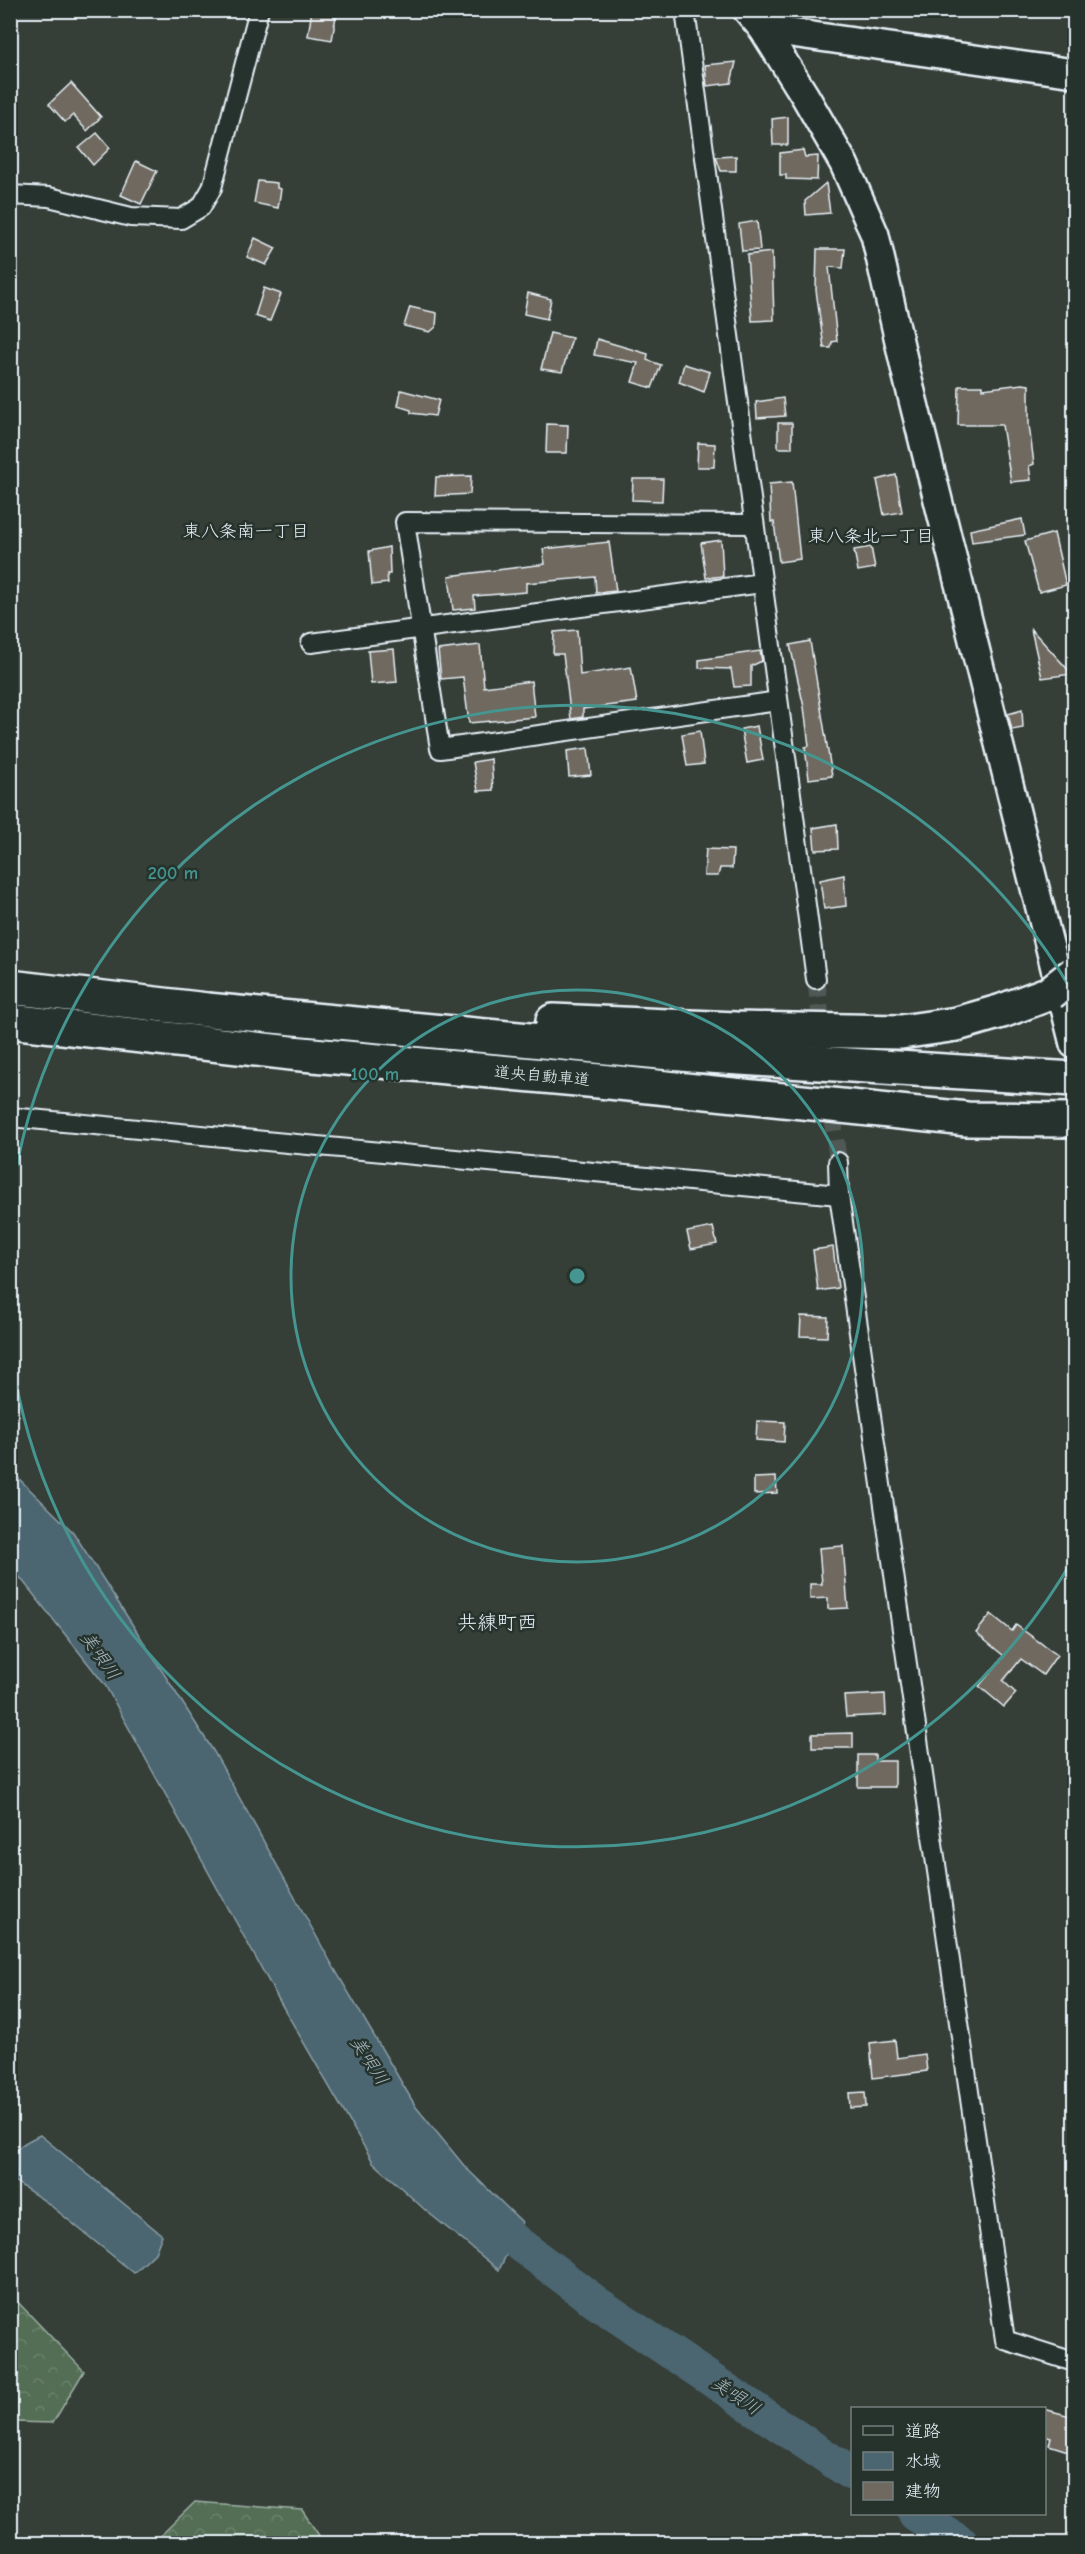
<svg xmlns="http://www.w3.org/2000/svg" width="1085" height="2554" viewBox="0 0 1085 2554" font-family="'Comic Neue','Klee One',sans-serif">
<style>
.forest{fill:url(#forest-crowns);stroke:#9eb0a6;stroke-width:1.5}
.water{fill:#4b6671;stroke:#8a9ea7;stroke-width:1.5}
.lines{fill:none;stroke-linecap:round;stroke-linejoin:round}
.river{stroke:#4b6671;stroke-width:34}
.building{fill:#70695f;stroke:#e8f1f8;stroke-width:1.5}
.street-tunnel{stroke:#505954;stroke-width:18;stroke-dasharray:18 9;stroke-linecap:butt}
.street-casing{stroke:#e8f1f8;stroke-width:22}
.secondary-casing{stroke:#e8f1f8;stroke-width:32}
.highway-casing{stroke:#e8f1f8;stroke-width:38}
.street{stroke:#26332d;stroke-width:18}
.secondary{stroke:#26332d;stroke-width:27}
.highway{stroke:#26332d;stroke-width:33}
.highway-bridge-casing{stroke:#e8f1f8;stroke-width:38;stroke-linecap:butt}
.highway-bridge{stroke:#26332d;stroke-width:33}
.ring{fill:none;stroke:#459590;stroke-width:3}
.labels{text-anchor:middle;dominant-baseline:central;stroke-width:5;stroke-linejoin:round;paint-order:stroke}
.street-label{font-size:16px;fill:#e8f1f8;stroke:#26332d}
.neighbourhood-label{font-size:18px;fill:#e8f1f8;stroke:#26332d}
.water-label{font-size:18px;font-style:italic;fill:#a9b9c2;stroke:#26332d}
.quarter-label{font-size:20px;fill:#e8f1f8;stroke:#26332d}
.centre{fill:#459590;stroke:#26332d;stroke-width:3}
.ring-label{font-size:18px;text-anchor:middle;font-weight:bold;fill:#459590;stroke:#26332d;stroke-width:5;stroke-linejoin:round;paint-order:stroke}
</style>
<defs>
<pattern id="forest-crowns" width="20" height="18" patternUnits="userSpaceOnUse" patternTransform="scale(1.5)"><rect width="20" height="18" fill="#536e54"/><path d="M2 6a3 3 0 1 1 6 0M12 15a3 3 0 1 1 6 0" fill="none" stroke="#6c836d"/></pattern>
</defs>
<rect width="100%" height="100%" fill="#353e37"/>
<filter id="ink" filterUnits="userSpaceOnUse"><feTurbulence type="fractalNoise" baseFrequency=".0167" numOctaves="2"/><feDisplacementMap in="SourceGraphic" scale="12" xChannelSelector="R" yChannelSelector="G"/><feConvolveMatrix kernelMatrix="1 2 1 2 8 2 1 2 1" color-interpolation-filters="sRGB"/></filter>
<g filter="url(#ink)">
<g class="forest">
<path d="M11,2295L84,2371L53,2423L11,2422Z"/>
<path d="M195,2502L302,2510L324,2543H153Z"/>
</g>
<g class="water">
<path d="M10,1470L73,1532L214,1752L334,1968L416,2107L466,2168L522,2222L499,2270L424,2209L373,2162L279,2000L105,1685L11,1566Z"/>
<path d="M40,2135L162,2235L155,2253L134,2273L45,2201L11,2179C10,2151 15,2147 40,2135Z"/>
</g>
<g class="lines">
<g class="river">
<path d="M479,2208L497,2227L597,2303L852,2474"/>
<path d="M915,2514L963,2544"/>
</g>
</g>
<g class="building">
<path d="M312,10H337L332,40L308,36Z"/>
<path d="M736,62L731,83L707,86L705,65Z"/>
<path d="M71,83L101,117L87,131L73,115L65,122L49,104Z"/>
<path d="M788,117V145H773L772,119Z"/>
<path d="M97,133L110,148L93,165L79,148Z"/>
<path d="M803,150L805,157L818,156L817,180L786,179V175H780V153Z"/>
<path d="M736,156V171H721L716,157Z"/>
<path d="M136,161L157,171L141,204L121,195Z"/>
<path d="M258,181L277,183V188L281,189L278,208L254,203Z"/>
<path d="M826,183L830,213L806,215L805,201Z"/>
<path d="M757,221L760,250L742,251L739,224Z"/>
<path d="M255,238L276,248L266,265L247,257Z"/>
<path d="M817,249H845L843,268L829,267L837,341L832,342L831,348H824L816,290Z"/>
<path d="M772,252L774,320L752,321L747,255Z"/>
<path d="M264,288L281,294L270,321L255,316Z"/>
<path d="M528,293L551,299L547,319L524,314Z"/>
<path d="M410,307L437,313L436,327L430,332L404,326Z"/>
<path d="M550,333L572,338L562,372L541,369Z"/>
<path d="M597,339L648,354L647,360L661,365L652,388L632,382L638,363L594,355Z"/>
<path d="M684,364L710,372L704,392L679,382Z"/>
<path d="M1022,384L1029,385V425L1034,464L1029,466L1031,480L1011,482L1002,425H958L959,386H983V389Z"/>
<path d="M401,390L439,400L435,416L411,413V410L398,406Z"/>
<path d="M783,398L785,416L757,418L756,402Z"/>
<rect x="778" y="423" width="14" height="25"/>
<path d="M547,424L568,425L567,453H546Z"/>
<path d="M698,443L715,444L714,467H697Z"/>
<path d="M896,475L902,512L884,515L877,480Z"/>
<path d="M471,476L470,494L435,496L436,477Z"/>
<path d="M633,479H663L662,501L632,500Z"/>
<path d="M792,482L800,559L779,562L774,522H771L769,484Z"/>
<path d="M1022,519L1025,535L972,542L970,530Z"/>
<path d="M1054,533L1066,585L1039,592L1025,541Z"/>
<path d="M721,540L723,576L706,578L701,543Z"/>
<path d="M609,542L616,591L596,593L595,577L526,583V592L474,596L475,608L453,610L449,576L545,564L543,549Z"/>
<path d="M389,547L390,574H387L388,583L372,585L369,551Z"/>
<path d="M871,547L875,568L858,571L854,550Z"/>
<path d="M1031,629L1072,674L1042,678Z"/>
<path d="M577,630L580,675L631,667L637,702L583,709V717L571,719L563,654H553L554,632Z"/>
<path d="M810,641L832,776L809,779L805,747L809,746L804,707L790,645Z"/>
<path d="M480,645L484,687L531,681L535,717L469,723L463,677L441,679L438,650Z"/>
<path d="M394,649L397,682L371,684L368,651Z"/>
<path d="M760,651L762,661L751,666V686L734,687L731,669L699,668V660Z"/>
<path d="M1022,710L1023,728L1012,730L1008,714Z"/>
<path d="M757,726L763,760L747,763L741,729Z"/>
<path d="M700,731L704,764L687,766L682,734Z"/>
<path d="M588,748L591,775L569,777L567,751Z"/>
<path d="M491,759L493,790L478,791L473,762Z"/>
<path d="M837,824L838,849L815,850L813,828Z"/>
<path d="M706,849L733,850L732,868H720L718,876H704Z"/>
<path d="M844,875L846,906L824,909L820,880Z"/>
<path d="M713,1227L717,1244L691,1249L687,1232Z"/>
<path d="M833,1247L838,1288L818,1291L813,1250Z"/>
<path d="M801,1316L828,1317L827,1337L800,1336Z"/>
<path d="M757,1421L785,1422L784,1442L756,1440Z"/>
<path d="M776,1477L777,1493L754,1494V1478Z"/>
<path d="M843,1546L848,1608L828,1609V1598L810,1599V1584H822L819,1548Z"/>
<path d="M991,1614L1012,1631L1016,1625L1057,1655L1043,1675L1021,1659L1003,1681L1016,1693L1004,1707L979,1686L1004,1656L976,1633Z"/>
<path d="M885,1694L886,1715L846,1717L844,1696Z"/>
<path d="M853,1733V1748H812V1734Z"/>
<path d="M858,1755H875V1761H895V1787H858Z"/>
<path d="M895,2040L897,2058L925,2054L927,2071L873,2078L870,2043Z"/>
<path d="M865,2092L866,2107L850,2108L849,2093Z"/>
<path d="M1044,2409L1074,2417V2453L1049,2445L1051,2437L1044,2435Z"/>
</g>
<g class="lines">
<path class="street-tunnel" d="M816,979L838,1162"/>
<g class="street-casing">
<g id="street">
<path d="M685,10L816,979"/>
<path d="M10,195L49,197L131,217L181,219L201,207L212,188L259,10"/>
<path d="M754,524L405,522L440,749L778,701"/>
<path d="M311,643L762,583"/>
<path d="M10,1117L839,1195"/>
<path d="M838,1162L839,1195L1005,2340L1074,2362"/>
</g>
</g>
<g class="secondary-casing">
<g id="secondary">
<path d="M747,10L763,29L805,96L844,164L875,235L906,372L1074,1044"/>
<path d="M763,29L1074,73"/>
</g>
</g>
<g class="highway-casing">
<g id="highway">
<path d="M10,987L207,1010L692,1055L1074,1079"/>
<path d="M10,1021L291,1053L599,1081L967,1119L1074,1120"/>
<path d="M553,1021L736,1029L901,1032L957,1024L1002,1011L1050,993"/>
</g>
</g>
<use href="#street" class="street"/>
<use href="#secondary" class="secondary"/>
<use href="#highway" class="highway"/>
<g class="highway-bridge-casing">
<path id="highway-bridge" d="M1050,993L1074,974"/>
</g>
<use href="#highway-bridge" class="highway-bridge"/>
</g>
</g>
<g class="ring">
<circle cx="577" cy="1276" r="286"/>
<path d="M1074 1557A571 571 0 0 1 11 1351M11 1201A571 571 0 0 1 1074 995"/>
</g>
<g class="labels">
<g class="street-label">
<text transform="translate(542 1076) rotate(5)">道央自動車道</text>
</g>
<g class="neighbourhood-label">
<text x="246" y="531">東八条南一丁目</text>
<text x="871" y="536">東八条北一丁目</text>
</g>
<g class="water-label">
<text transform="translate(100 1656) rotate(55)">美唄川</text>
<text transform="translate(369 2061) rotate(57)">美唄川</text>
<text transform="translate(736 2396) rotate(34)">美唄川</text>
</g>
<g class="quarter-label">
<text x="497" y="1622">共練町西</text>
</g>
</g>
<circle cx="577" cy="1276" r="9" class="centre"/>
<g class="ring-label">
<text x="173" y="879">200 m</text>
<text x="375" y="1080">100 m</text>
</g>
<rect width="1085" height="2554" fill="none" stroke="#26332d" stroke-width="36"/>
<rect x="18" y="18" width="1049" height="2518" fill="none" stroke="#e8f1f8" stroke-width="2" filter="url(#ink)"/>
<rect x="851" y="2407" width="195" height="108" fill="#26332d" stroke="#747f7e" stroke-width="1.5"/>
<rect x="863" y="2426" width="30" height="9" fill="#26332d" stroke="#747f7e" stroke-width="1.5"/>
<text x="905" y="2437" font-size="18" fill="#e8f1f8">道路</text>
<rect x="863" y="2452" width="30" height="18" fill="#4b6671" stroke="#747f7e" stroke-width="1.5"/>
<text x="905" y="2467" font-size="18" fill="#e8f1f8">水域</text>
<rect x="863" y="2482" width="30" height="18" fill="#70695f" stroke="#747f7e" stroke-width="1.5"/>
<text x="905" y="2497" font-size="18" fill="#e8f1f8">建物</text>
</svg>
